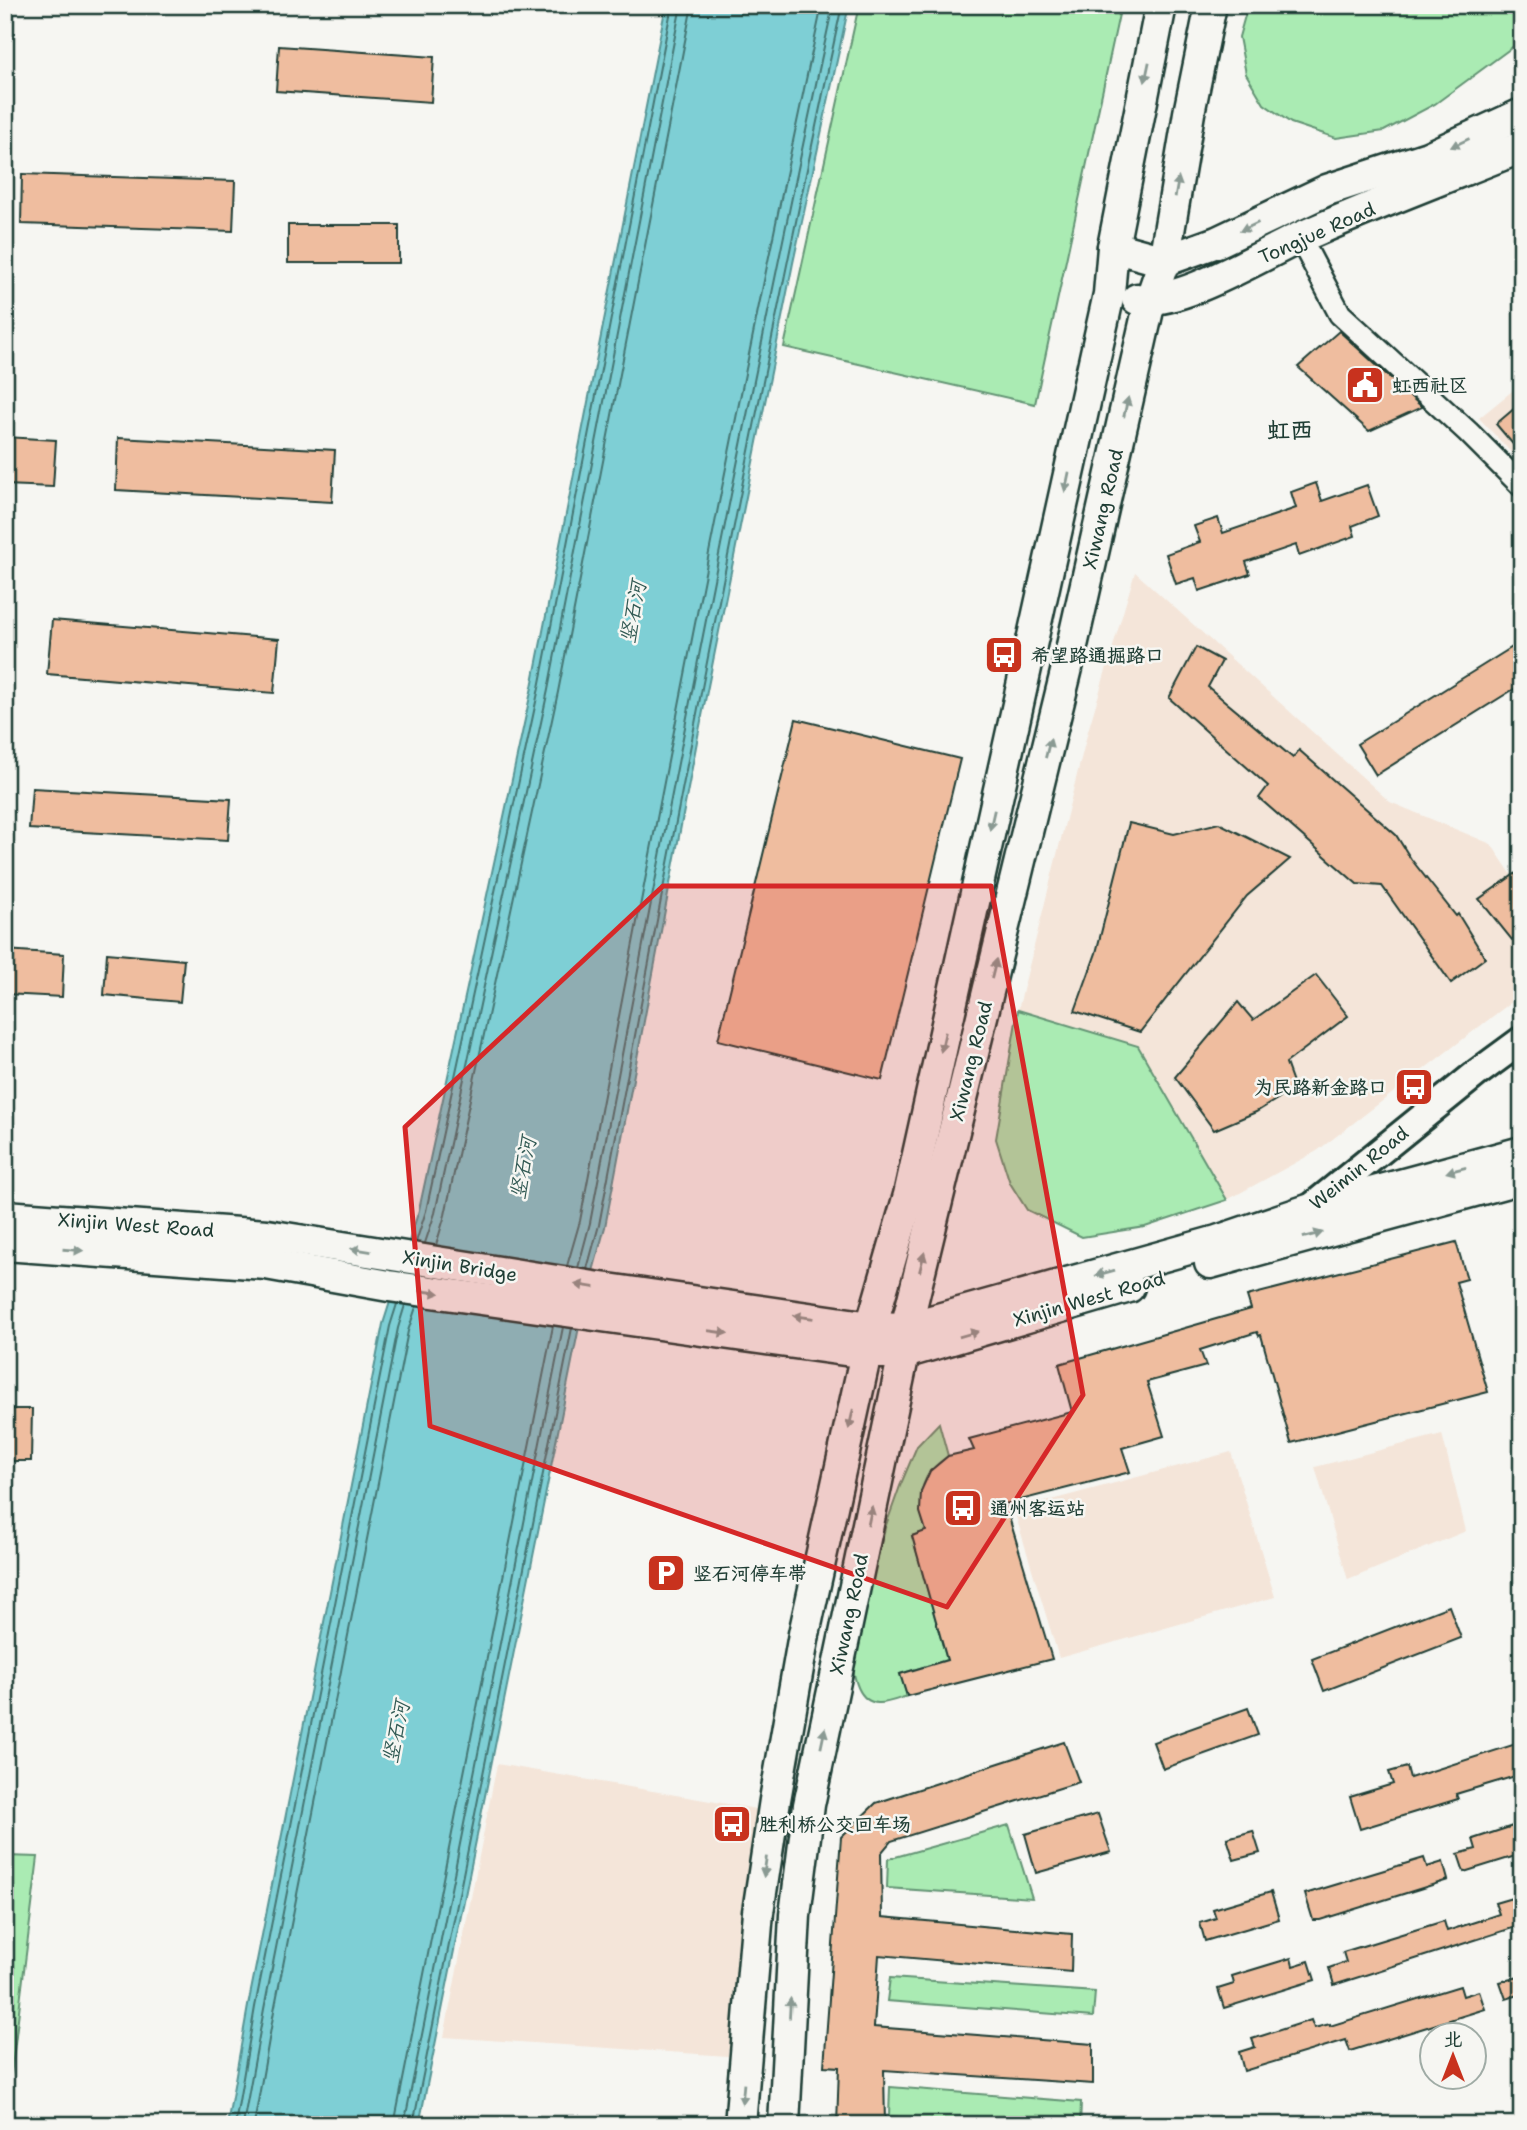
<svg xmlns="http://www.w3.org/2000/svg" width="1527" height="2130" viewBox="0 0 1527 2130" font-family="'Shantell Sans','LXGW WenKai TC',sans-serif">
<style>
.built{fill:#f4e5d9}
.green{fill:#aaebb3;stroke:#649474;stroke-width:2}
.water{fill:#7ecfd5;stroke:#589595;stroke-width:2}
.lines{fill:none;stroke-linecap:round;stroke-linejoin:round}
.shore{stroke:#457774;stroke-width:2}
.building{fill:#efbd9f;stroke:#1f3d34;stroke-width:2}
.minor-casing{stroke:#1f3d34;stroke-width:26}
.tertiary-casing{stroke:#1f3d34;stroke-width:32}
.secondary-casing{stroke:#1f3d34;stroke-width:35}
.minor{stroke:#f6f6f2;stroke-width:21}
.tertiary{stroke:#f6f6f2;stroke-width:26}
.secondary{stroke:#f6f6f2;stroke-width:30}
.oneway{fill:#8a9a93}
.marked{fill:#d62828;fill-opacity:0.2;stroke:#d62828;stroke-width:5;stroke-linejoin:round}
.labels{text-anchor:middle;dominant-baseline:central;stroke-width:5;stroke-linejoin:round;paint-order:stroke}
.street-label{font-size:19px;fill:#1f3d34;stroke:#f6f6f2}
.poi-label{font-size:19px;font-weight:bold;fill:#1f3d34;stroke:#f6f6f2;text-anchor:start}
.water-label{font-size:21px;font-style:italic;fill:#325a54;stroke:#f6f6f2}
.quarter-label{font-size:23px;font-weight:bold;fill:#1f3d34;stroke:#f6f6f2}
</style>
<rect width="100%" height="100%" fill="#f6f6f2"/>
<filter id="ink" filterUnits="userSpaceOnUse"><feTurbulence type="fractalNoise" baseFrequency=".0143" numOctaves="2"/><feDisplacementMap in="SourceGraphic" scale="14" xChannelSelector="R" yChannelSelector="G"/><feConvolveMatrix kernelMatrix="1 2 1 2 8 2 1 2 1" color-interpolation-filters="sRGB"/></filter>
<g filter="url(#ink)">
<g class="built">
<path d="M1522,383V464L1479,418Z"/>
<path d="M1135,572L1390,802L1491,844L1522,890V994L1317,1151L1227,1200L1138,1046L1018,1010L1088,731Z"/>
<path d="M1442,1434L1466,1531L1348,1580L1315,1467Z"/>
<path d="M1231,1452L1275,1597L1059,1658L1014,1510Z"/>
<path d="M497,1764L762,1810L728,2056L444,2037Z"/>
</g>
<g class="green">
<path d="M859,5H1121L1035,404L784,347Z"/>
<path d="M1248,5H1522V40L1435,104L1384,131L1336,138L1291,123L1264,104L1246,74L1239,37Z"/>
<path d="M1018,1010L1138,1046L1227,1200L1145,1227L1082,1237L1027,1210L1010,1183L996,1139Z"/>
<path d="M939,1423L948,1456C943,1460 935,1465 931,1471C917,1488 920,1512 926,1531L912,1536L947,1660L900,1674L907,1696C898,1699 886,1704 878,1703C858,1702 854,1677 852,1662L885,1528L900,1486L917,1446Z"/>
<path d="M1009,1825L1032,1898L887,1888L888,1859Z"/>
<path d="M5,1856L38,1857L5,2124Z"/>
<path d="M890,1978L1095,1992L1093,2017L887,2001Z"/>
<path d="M890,2087L1081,2102L1080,2125H976L889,2116Z"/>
</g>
<path class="water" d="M666,5H849L793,263L698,736L605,1227L582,1312L419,2125H227L248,2006L383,1324L419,1210L532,687Z"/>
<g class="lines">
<g class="shore">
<path d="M416,1242L426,1211L539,688L672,5"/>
<path d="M425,1243L435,1213L548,690L681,5"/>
<path d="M436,1245L445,1215L558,692L692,5"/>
<path d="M567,1266L580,1221C657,815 735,409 822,5"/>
<path d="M578,1268L590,1223C667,816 745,410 833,5"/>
<path d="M587,1269L599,1225C676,818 754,411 842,5"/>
<path d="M235,2125L255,2007L390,1326L397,1304"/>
<path d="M243,2125L264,2009L398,1328L405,1305"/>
<path d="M254,2125L274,2011L408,1331L416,1307"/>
<path d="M394,2125L553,1326"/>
<path d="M404,2125L563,1327"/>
<path d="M413,2125L572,1328"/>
</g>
</g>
<g class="building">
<path d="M279,46L434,57L431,102L276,91Z"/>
<path d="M22,174L235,181L233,231L21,224Z"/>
<rect x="288" y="225" width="111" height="38"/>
<path d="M1339,331L1422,407L1369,431L1298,367Z"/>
<path d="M1522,402V455L1496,424Z"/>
<path d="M5,437L56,440L53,487L5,485Z"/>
<path d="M118,438L335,450L332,502L116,490Z"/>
<path d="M1316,483L1322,501L1367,485L1378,516L1352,526L1355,536L1299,556L1296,545L1246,562L1250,574L1199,591L1195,578L1176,584L1166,554L1200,542L1194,526L1218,518L1223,533L1296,508L1291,492Z"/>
<path d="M52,620L279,639L274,693L47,674Z"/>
<path d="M1522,641V684L1376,775L1357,744Z"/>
<path d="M1196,647L1222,661L1208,687L1293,758L1299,750L1396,835L1411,859L1456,916L1458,914L1485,958L1451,983L1382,886L1357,884L1259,798L1268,786L1169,698Z"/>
<path d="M796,719L960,759L882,1080L718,1040Z"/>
<path d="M32,788L231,799L228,840L29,829Z"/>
<path d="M1129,823L1174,834L1219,823L1290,859L1247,896L1140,1032L1075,1011L1096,953Z"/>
<path d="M1522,869V933L1512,940L1479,899Z"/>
<path d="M5,950L64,954L62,997L5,994Z"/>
<path d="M107,953L184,960L180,1002L104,995Z"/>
<path d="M1316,975L1348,1016L1286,1063L1295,1088L1256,1112L1214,1130L1175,1077L1238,1002L1253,1020Z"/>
<path d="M1456,1242L1467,1279L1456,1282L1488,1392L1291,1443L1261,1335L1259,1336L1257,1332L1200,1350L1206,1366L1147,1382L1164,1436L1122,1448L1130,1472L1005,1504L1052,1659L907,1696L900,1674L947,1660L912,1536L926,1531L920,1512L921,1491L930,1471L948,1456L974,1450L969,1439L1072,1412L1059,1364L1251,1309L1247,1296Z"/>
<path d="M5,1409H32L31,1461H5Z"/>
<path d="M1449,1606L1461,1638L1324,1691L1312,1659Z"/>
<path d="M1248,1708L1258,1735L1163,1769L1153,1742Z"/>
<path d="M1064,1742L1079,1782L891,1841L881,1853L882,1917L1072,1934L1071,1972L879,1955L874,2027L1093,2044V2084L884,2070L885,2125H837L839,2067L824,2066L841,1837L876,1803Z"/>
<path d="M1522,1742V1774L1456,1794L1458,1799L1360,1829L1350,1797L1393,1784L1389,1772L1407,1767L1410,1778Z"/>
<path d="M1098,1814L1111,1852L1036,1873L1025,1834Z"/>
<path d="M1522,1823V1854L1464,1872L1458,1854L1476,1849L1473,1839Z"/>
<path d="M1253,1831L1260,1853L1234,1860L1227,1838Z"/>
<path d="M1424,1858L1427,1867L1443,1862L1448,1880L1320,1920H1313L1305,1894Z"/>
<path d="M1271,1892L1279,1919L1205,1941L1200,1923L1216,1918L1213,1909Z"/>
<path d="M1512,1898L1515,1908L1522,1906V1925L1334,1985L1329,1968L1346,1962L1343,1952L1444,1921L1447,1931L1481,1920L1499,1914L1495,1903Z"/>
<path d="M1291,1958L1293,1966L1309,1961L1315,1980L1224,2008L1218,1989L1234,1984L1232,1976Z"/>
<path d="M1522,1976V1994L1506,1999L1500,1982Z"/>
<path d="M1460,1986L1463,1996L1479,1991L1485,2009L1350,2051L1346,2040L1244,2071L1239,2052L1255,2047L1252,2039L1311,2020L1314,2028L1330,2024V2026Z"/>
</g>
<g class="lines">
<g class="minor-casing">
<path id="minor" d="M1300,238L1340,314L1468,432L1522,486"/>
</g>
<g class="tertiary-casing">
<path id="tertiary" d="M1309,1209L1477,1073L1522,1040"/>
</g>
<g class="secondary-casing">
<g id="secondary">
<path d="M1113,247L1164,261L1217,242L1327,190L1428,157L1522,114"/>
<path d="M1137,299C1179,306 1259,256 1299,238C1372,205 1448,177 1522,147"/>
<path d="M5,1216L267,1235L594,1287L871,1327L906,1328L1217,1241L1308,1210L1522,1152"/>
<path d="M5,1245L266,1264L389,1286L866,1353H904L1129,1287"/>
<path d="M1210,1263L1522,1178"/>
<path d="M871,1327L909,1195L1109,294L1113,247L1161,5"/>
<path d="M906,1328L1067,668L1150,301L1164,261L1189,113L1211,5"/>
<path d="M740,2125L758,1912L775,1800L804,1634L866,1353"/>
<path d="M784,2125L795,1915L809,1805L904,1353"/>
</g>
</g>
<use href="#minor" class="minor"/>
<use href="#tertiary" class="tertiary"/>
<use href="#secondary" class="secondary"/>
</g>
<defs><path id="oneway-solid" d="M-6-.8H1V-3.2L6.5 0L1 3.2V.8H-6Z" transform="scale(1.75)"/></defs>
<g class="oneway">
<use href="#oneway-solid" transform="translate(1147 72) rotate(102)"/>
<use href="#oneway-solid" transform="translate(1460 143) rotate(155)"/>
<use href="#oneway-solid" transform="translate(1177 187) rotate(-80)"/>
<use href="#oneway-solid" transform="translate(1249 227) rotate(155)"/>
<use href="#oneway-solid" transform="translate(1126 407) rotate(-77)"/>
<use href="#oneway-solid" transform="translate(1067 482) rotate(102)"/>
<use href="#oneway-solid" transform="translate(1048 748) rotate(-76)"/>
<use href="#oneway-solid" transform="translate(992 820) rotate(103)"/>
<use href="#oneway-solid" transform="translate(994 969) rotate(-76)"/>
<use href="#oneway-solid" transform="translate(943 1042) rotate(103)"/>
<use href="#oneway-solid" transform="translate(1456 1170) rotate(165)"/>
<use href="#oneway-solid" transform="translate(1313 1235) rotate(-15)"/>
<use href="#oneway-solid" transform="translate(73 1250) rotate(4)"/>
<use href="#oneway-solid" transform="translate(361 1250) rotate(-171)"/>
<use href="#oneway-solid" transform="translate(922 1262) rotate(-76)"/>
<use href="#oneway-solid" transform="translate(1105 1273) rotate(164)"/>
<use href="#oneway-solid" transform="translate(585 1286) rotate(-171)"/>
<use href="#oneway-solid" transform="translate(430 1292) rotate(8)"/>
<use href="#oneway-solid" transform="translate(803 1317) rotate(-172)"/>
<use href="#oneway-solid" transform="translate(718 1332) rotate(8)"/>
<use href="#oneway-solid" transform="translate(969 1334) rotate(-16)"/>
<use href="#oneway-solid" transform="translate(851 1419) rotate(103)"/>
<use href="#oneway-solid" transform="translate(870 1516) rotate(-78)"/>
<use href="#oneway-solid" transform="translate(823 1738) rotate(-78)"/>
<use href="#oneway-solid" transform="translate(765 1867) rotate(98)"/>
<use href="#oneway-solid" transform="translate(790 2008) rotate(-87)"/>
<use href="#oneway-solid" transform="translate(743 2094) rotate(95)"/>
</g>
</g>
<path class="marked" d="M663,886H991L1083,1395L947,1607L430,1426L405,1127Z"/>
<defs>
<g id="civic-square" transform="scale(2.0125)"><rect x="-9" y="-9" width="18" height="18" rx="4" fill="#c8321e" stroke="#f6f6f2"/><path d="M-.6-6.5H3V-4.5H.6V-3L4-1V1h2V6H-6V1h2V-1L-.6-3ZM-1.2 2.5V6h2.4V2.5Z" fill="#fff"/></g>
<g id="bus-square" transform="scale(2.0125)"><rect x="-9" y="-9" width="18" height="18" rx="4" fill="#c8321e" stroke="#f6f6f2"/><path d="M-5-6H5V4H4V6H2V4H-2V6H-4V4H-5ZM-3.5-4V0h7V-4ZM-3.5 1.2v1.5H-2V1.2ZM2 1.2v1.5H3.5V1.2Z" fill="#fff"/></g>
<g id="parking-square" transform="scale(2.0125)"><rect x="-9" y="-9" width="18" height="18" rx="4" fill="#c8321e" stroke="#f6f6f2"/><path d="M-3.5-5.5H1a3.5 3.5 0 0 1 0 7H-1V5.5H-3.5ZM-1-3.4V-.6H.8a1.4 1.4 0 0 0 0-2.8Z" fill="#fff"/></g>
</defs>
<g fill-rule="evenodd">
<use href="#civic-square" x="1365" y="385"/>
<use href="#bus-square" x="1004" y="655"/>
<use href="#bus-square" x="1414" y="1087"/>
<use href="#bus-square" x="963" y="1508"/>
<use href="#parking-square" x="666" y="1573"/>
<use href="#bus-square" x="732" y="1824"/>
</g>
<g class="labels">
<g class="street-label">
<text transform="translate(1317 233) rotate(-24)">Tongjue Road</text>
<text transform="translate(1103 509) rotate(-77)">Xiwang Road</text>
<text transform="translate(971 1061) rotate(-76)">Xiwang Road</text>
<text transform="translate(1359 1168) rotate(-39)">Weimin Road</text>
<text transform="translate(136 1225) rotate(4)">Xinjin West Road</text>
<text transform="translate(460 1266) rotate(9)">Xinjin Bridge</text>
<text transform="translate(1089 1299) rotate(-16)">Xinjin West Road</text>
<text transform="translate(849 1614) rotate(-78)">Xiwang Road</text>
</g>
<g class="poi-label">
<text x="1392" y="385">虹西社区</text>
<text x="1031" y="655">希望路通掘路口</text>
<text x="1387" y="1087" text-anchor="end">为民路新金路口</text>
<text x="990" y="1508">通州客运站</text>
<text x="693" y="1573">竖石河停车带</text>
<text x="759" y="1824">胜利桥公交回车场</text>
</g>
<g class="water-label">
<text transform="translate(633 612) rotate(-79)">竖石河</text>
<text transform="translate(523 1168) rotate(-79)">竖石河</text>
<text transform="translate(396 1732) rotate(-78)">竖石河</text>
</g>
<g class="quarter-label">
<text x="1290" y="430">虹西</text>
</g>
</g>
<rect width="1527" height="2130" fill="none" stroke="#f6f6f2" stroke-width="28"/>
<rect x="14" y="14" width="1499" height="2102" fill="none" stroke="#1f3d34" stroke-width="2.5" filter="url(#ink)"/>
<g transform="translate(1453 2056)"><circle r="33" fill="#f6f6f2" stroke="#a0aca6" stroke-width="2"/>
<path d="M0-5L12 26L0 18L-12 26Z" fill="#c8321e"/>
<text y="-10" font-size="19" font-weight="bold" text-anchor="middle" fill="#1f3d34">北</text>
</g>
</svg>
